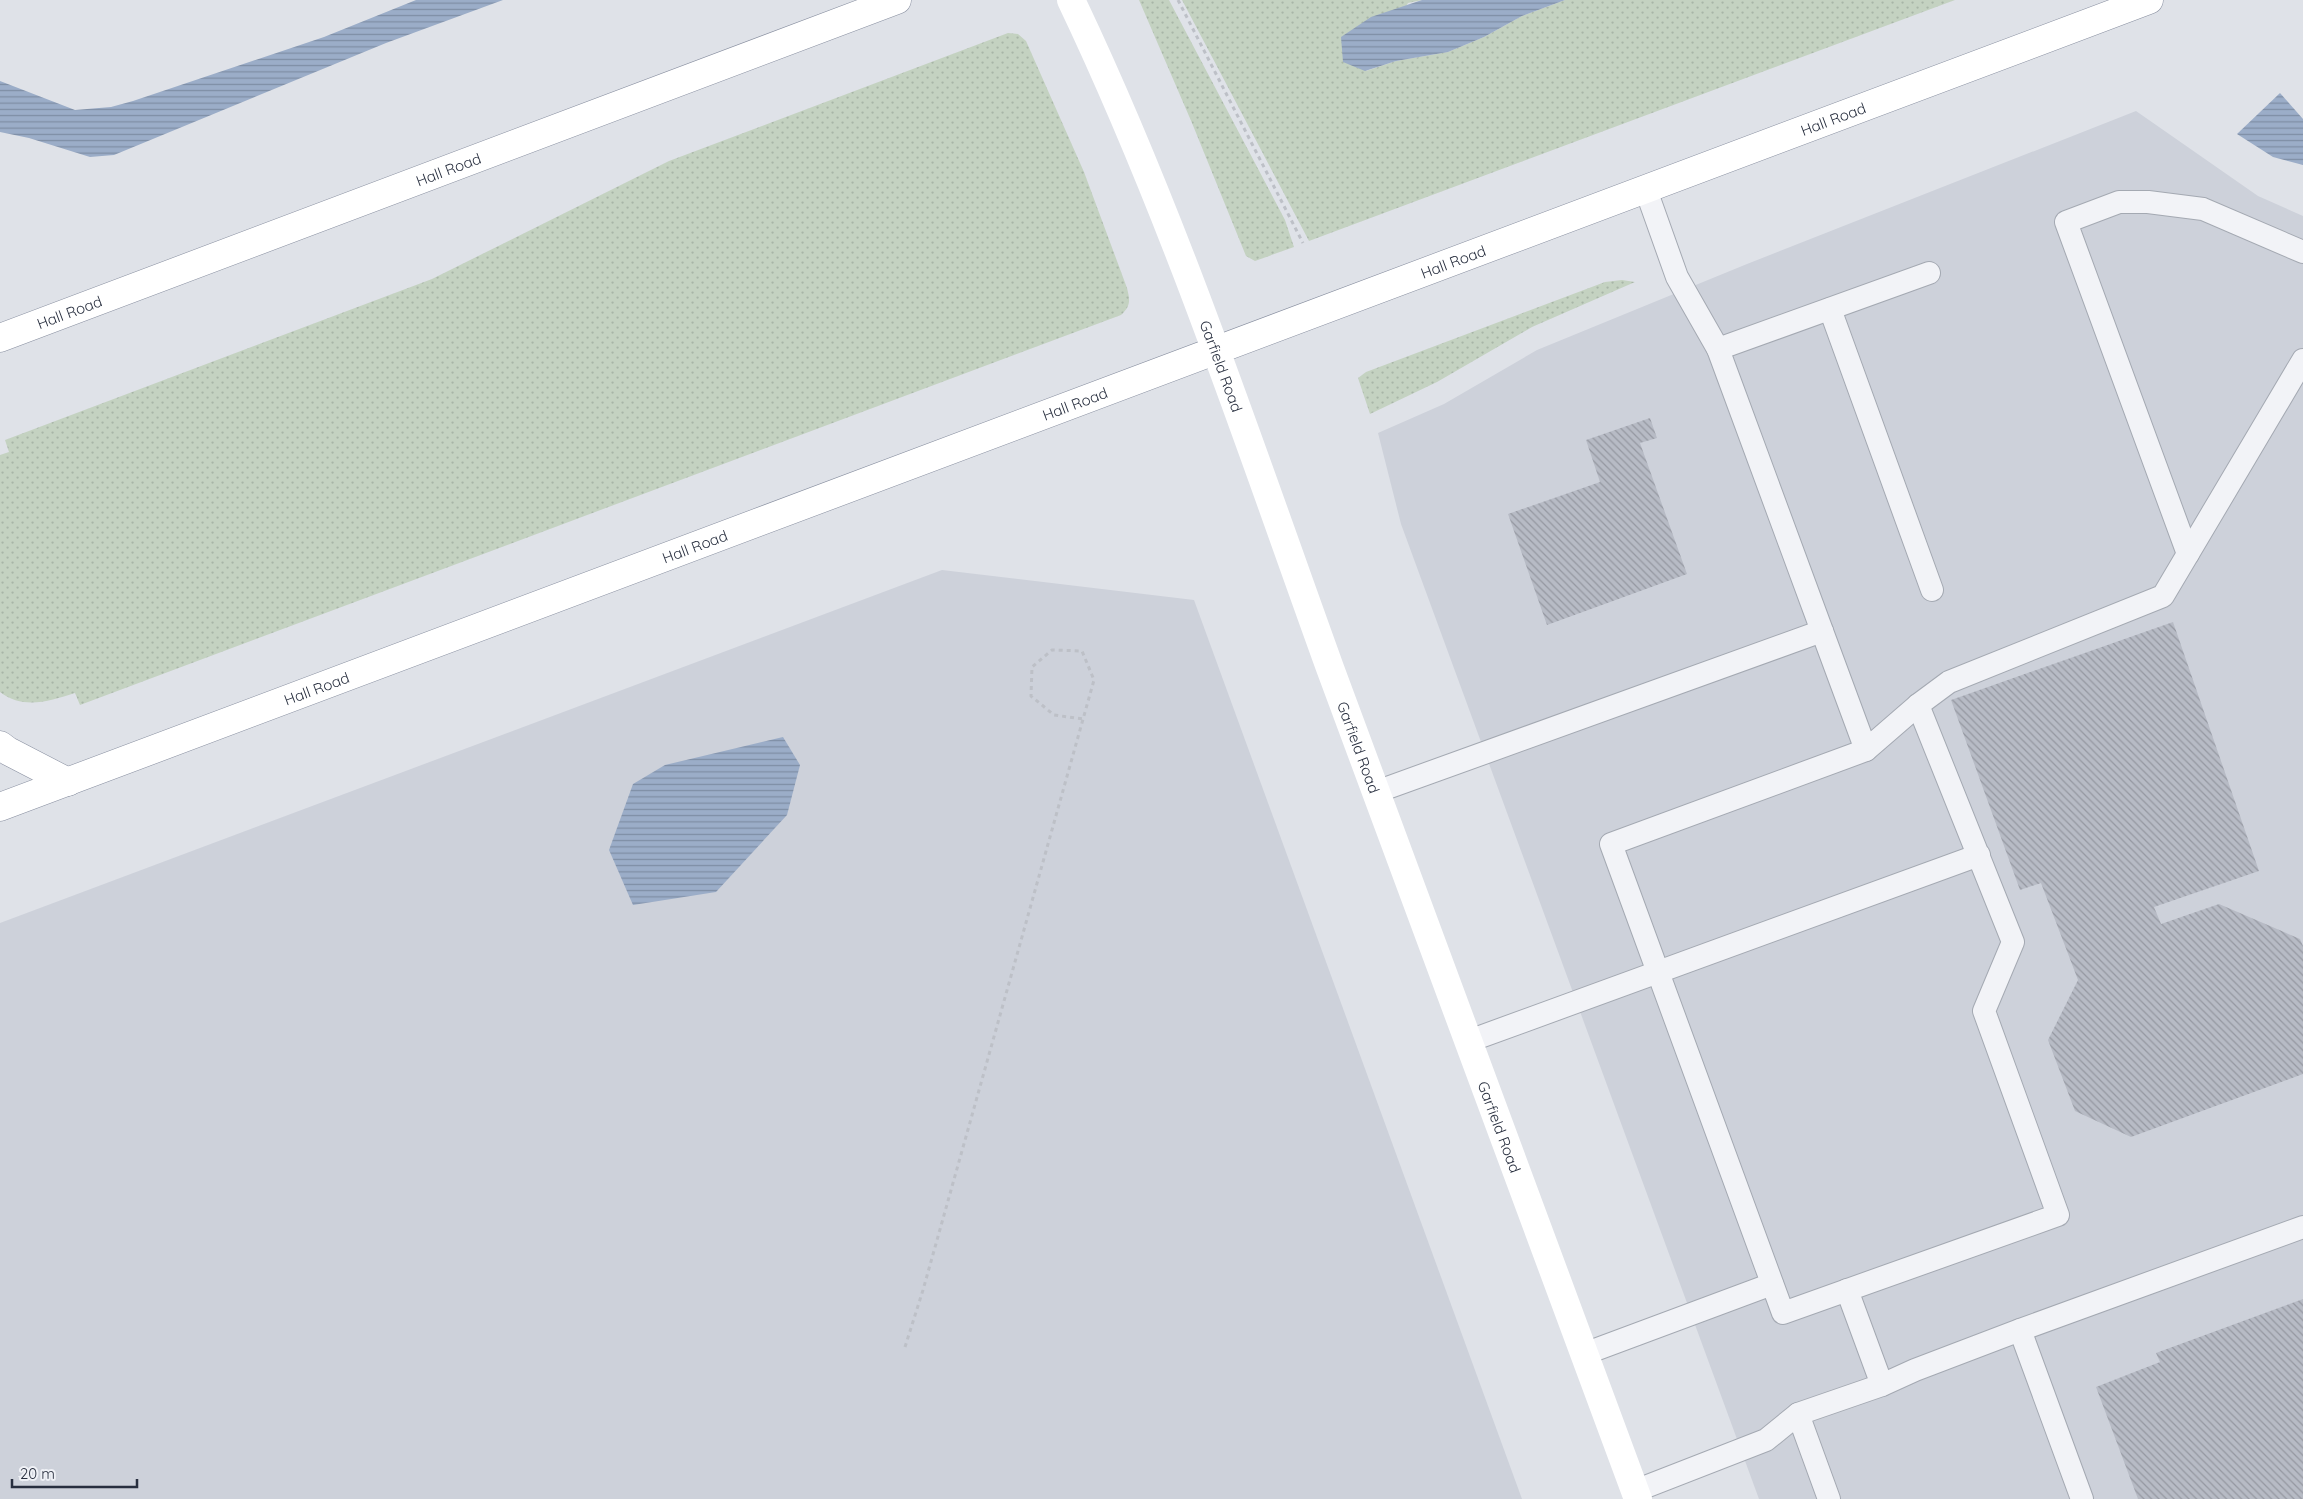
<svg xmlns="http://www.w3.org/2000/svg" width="2303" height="1499" viewBox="0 0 2303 1499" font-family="Quicksand,sans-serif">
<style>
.built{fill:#cdd1da}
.grass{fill:url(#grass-dots)}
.water{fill:url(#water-rules)}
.building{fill:url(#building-back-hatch)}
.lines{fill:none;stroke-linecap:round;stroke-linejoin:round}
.service-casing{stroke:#a4a9b2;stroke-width:24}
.trunk-casing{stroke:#878e9f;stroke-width:29}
.path{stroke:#bdc0c7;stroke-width:3;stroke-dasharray:4 4;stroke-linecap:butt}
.service{stroke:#f2f3f7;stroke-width:22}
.secondary{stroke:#fff;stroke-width:28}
.trunk{stroke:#fff;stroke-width:28}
.labels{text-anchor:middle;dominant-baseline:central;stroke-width:4.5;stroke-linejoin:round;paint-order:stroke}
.street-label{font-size:15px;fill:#282f3f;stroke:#eff1f6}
</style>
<defs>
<pattern id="grass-dots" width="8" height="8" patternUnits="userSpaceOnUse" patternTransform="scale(1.25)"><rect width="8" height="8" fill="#c4d2c1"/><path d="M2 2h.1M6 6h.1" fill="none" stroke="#a8b5a7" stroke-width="1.8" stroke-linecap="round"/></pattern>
<pattern id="water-rules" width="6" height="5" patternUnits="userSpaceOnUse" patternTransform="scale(1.25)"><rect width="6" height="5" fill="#9badc8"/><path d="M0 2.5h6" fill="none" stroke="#7e8da4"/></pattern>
<pattern id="building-back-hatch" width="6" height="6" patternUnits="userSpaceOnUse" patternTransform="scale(1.25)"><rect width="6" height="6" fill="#b7bbc5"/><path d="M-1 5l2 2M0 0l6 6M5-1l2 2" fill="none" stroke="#9598a1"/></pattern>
</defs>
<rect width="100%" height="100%" fill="#dfe2e8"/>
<g class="built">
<path d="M2136,111L2258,196L2303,216V1499H1759L1401,524L1378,433L1444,404L1537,350L1747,264Z"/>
<path d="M942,570L1194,600L1522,1499H0V923Z"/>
</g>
<g class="grass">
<path d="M1139,0H1169L1285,220L1294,247L1255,261L1246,256L1192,123Z"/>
<path d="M1182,0H1422L1408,3L1366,71L1396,61L1448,52L1484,37L1522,16L1565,0H1955L1309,241Z"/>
<path d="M1008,33L1018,34L1026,41L1084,172L1127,288C1130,300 1131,306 1121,315L80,705L75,693C49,701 24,710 0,692V455L9,452L5,440L432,279L669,161Z"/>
<path d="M1622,280L1635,282L1532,327L1437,382L1370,414L1358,378L1366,372L1605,282Z"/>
</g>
<g class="water">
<path d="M416,0H503L386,43L114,155L90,157L29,138L0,132V81L75,110L111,107L133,101L324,37Z"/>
<path d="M1422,0H1565L1522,16L1484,37L1448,52L1396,61L1365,71L1343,62L1341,37L1371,17Z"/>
<path d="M2280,93L2303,119V165L2273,157L2237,134Z"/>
<path d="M783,737L800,765L787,815L716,892L633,905L609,850L633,784L665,765Z"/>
</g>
<g class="building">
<path d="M1650,418L1657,438L1640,443L1687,574L1547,625L1508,514L1600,482L1586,440Z"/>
<path d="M2173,622L2259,871L2154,907L2161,924L2219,904L2300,939L2303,946V1074L2131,1137L2075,1111L2048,1040L2078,980L2041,883L2020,890L1951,700Z"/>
<path d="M2303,1299V1499H2138L2096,1387L2160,1362L2156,1353Z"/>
</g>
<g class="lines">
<g class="service-casing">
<g id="service">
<path d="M1830,309L1932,590"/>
<path d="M1718,349L1929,273"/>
<path d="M2188,554L2066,222L2119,202H2148L2203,209L2303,252"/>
<path d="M1822,631L1866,750L1918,705L1949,682L2163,596L2303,360"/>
<path d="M1866,750L1611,844L1783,1313L2058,1215L1984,1011L2013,942L1918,705"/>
<path d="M1376,792L1822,631L1718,349L1677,277L1646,190"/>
<path d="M1469,1041L1979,855"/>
<path d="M1847,1290L1882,1385"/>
<path d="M2020,1330L2082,1499"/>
<path d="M1584,1354L1772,1284"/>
<path d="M1798,1414L1829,1499"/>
<path d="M1635,1491L1766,1440L1798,1414L1882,1385L1915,1370L2020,1330L2303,1227"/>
</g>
</g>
<g class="trunk-casing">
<g id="trunk">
<path id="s2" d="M0,338L897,0"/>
<path d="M0,745L8,751L68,782"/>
<path id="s3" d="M0,807L2149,0"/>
</g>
</g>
<g class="path">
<path d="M1178,0L1303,243"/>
<path d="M905,1347L923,1290L1094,680L1082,651L1052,650L1032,667L1031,696L1054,715L1083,719"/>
</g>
<use href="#service" class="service"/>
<path class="secondary" id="s1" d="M1071,0C1174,216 1249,444 1330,668C1431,946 1536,1222 1638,1499"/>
<use href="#trunk" class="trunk"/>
</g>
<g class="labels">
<g class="street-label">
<text stroke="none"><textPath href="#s3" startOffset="1958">Hall Road</textPath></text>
<text stroke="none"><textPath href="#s2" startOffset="479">Hall Road</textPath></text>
<text stroke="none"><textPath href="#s3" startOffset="1552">Hall Road</textPath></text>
<text stroke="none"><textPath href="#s2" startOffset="74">Hall Road</textPath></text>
<text stroke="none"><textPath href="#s1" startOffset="396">Garfield Road</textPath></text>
<text stroke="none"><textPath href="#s3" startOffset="1148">Hall Road</textPath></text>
<text stroke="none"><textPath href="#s3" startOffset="742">Hall Road</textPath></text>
<text stroke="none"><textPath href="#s3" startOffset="338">Hall Road</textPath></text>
<text stroke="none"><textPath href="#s1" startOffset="801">Garfield Road</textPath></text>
<text stroke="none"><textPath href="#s1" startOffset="1206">Garfield Road</textPath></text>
</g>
</g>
<path d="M12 1479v8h125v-8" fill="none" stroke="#282f3f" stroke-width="2.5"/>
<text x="20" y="1479" font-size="15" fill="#282f3f" stroke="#eff1f6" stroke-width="4" paint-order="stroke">20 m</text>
</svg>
